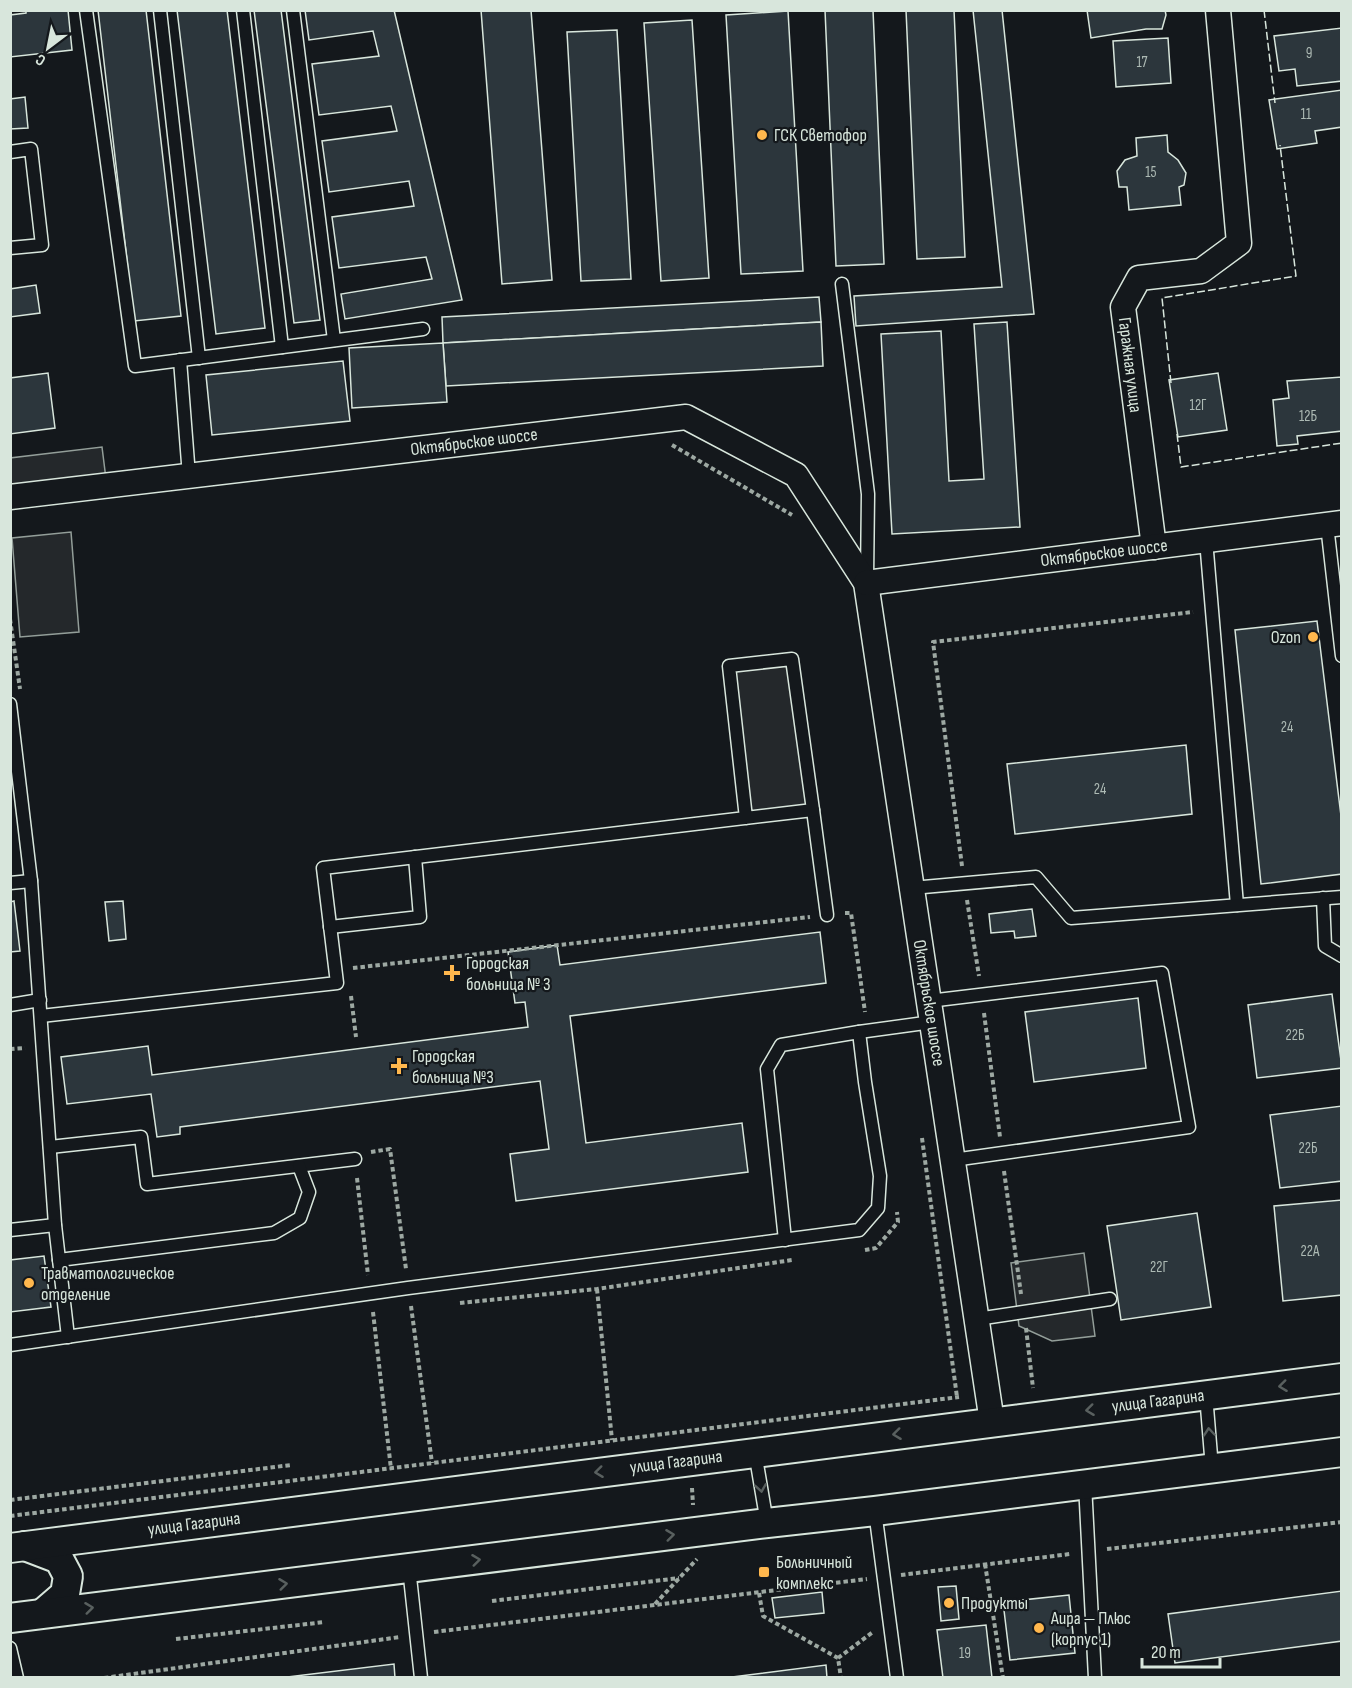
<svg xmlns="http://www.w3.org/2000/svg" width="1352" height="1688" viewBox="0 0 1352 1688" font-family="'Sofia Sans Condensed',sans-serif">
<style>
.parking{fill:#24282b;stroke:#939e99;stroke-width:1.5}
.building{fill:#2c363c;stroke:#d8e6dc;stroke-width:1.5}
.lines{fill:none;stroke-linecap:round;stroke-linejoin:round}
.service-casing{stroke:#d8e6dc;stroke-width:15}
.minor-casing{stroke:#d8e6dc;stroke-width:27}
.tertiary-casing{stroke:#d8e6dc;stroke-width:32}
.path{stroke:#9da8a2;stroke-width:4;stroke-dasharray:4.5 3;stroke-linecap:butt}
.service{stroke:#14181c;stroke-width:12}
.minor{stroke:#14181c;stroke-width:24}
.tertiary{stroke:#14181c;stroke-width:28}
.fence{stroke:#d8e6dc;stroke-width:1.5;stroke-dasharray:8 3;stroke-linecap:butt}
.oneway{stroke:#59605f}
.poi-dot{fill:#ffb74d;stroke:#14181c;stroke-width:2}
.labels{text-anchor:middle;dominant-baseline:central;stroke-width:4.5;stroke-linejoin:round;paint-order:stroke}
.number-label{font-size:15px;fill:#adbab4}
.poi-label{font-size:18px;fill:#d8e6dc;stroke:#14181c;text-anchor:start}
.street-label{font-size:18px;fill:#d8e6dc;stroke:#14181c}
</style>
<rect width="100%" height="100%" fill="#14181c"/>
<g class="parking">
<path d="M102,447L106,479L11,491L10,458Z"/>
<path d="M71,532L79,632L20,637L12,538Z"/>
<path d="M796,654L818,814L742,824L724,663Z"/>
<path d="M1084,1253L1095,1336L1052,1341L1019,1326L1011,1263Z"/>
</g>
<g class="building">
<path d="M26,10H68L72,50L10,57V15L26,13Z"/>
<path d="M98,10H146L181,316L134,321Z"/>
<path d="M177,10H227L265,328L216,334Z"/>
<path d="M254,10H281L320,320L294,323Z"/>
<path d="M305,10H394L462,300L345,319L341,294L432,279L426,257L339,268L332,217L414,206L409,181L329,192L322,141L397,131L391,106L319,115L312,64L379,56L373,31L309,40Z"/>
<path d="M481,10H531L552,280L502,284Z"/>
<path d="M825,10H873L884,264L836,266Z"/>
<path d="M906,10H954L965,257L917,259Z"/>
<path d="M973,10H1002L1034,314L856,326L854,296L1002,287Z"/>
<path d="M1087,10H1165L1166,15L1162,29H1146L1091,38Z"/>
<path d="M788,11L803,271L741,274L726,15Z"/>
<path d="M692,20L709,278L661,281L644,23Z"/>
<path d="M1342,28V81L1297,86L1295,69L1279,71L1274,36Z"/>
<path d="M617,30L631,279L581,281L567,32Z"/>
<path d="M1168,38L1171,83L1116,87L1113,41Z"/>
<path d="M1342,90V127L1315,131L1317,143L1277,149L1269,100Z"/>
<path d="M25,97L28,128L10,129V99Z"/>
<path d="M1167,135L1168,152L1178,160L1186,173L1184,185L1179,187L1181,205L1129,210L1127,187H1119L1117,171L1125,160L1137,156L1136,138Z"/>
<path d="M36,285L40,313L10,317V289Z"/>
<path d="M819,297L821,322L443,343L442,317Z"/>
<path d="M821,322L823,366L446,386L443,343Z"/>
<path d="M1007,322L1020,527L892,534L881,334L941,331L949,481L984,479L974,324Z"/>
<path d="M443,343L447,402L352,408L349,348Z"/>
<path d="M343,361L350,421L212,435L206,375Z"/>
<path d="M48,373L55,428L10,434V378Z"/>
<path d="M1218,373L1227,430L1178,437L1169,380Z"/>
<path d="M1342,377V431L1297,436L1298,444L1277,446L1273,400L1289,398L1287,381Z"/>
<path d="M1317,621L1342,824V874L1261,884L1235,630Z"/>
<path d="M1186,745L1192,814L1015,834L1007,764Z"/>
<path d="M14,901L20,951L10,952V902Z"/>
<path d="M123,901L126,939L109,941L105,902Z"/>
<path d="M1032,909L1036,936L1015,938L1014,931L991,933L989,914Z"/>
<path d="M820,932L826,983L570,1016L586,1143L742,1123L748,1172L516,1201L510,1154L549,1149L540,1081L180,1127V1134L157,1137L151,1094L67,1104L61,1057L148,1046L152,1075L528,1027L525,1002L515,1003L508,952L557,945L560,965Z"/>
<path d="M1332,994L1342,1068L1257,1078L1248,1005Z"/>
<path d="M1138,998L1146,1068L1034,1082L1025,1012Z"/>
<path d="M1342,1106V1181L1280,1188L1270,1115Z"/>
<path d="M1342,1200V1295L1283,1301L1274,1206Z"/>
<path d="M1197,1213L1211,1307L1121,1320L1107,1226Z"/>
<path d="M44,1256L51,1307L10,1312V1260Z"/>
<path d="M956,1586L959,1619L941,1621L938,1587Z"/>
<path d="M1342,1591V1641L1175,1663L1168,1614Z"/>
<path d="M822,1592L824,1613L775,1618L772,1598Z"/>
<path d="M1069,1595L1075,1653L1010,1660L1003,1602Z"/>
<path d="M986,1625L992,1678H943L937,1630Z"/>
<path d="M394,1664L395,1678H279Z"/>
<path d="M826,1665L827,1678H724Z"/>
</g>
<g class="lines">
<g class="service-casing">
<g id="service">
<path d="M86,10L135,366L423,329"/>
<path d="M160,10L199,358"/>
<path d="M243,10L282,347"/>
<path d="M293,10L334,340"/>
<path d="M10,152L31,149L42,245L10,248"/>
<path d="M842,284L868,494L867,579"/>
<path d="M180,360L189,476"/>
<path d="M1327,525L1342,656"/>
<path d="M1206,540L1237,905"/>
<path d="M10,704L31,881L55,1225L68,1337"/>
<path d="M813,810L827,915"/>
<path d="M10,883L31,881"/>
<path d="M912,888L1036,877L1071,918L1342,897"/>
<path d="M1323,898L1325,946L1342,956"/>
<path d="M330,927L420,917L415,857"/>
<path d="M929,1001L1162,973L1189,1127L953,1160"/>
<path d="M10,1005L40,1000"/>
<path d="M41,1016L337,983L323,868L813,810L792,659L729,666L746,818"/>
<path d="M50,1147L141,1137L147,1184L355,1159"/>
<path d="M10,1230L55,1225"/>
<path d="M785,1240L767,1069L781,1045L859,1032"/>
<path d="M59,1260L274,1233L300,1218L309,1192L299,1166"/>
<path d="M977,1319L1110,1299"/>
<path d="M10,1345L408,1288L859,1230L878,1208L880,1176L865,1082L859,1032L932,1022"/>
<path d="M1206,1395L1212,1468"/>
<path d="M755,1452L767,1523"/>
<path d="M1085,1484L1095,1678"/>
<path d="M875,1511L897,1678"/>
<path d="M409,1568L421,1678"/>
<path d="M10,1648L17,1678"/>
</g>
</g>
<g class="minor-casing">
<g id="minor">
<path d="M10,497L686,417L796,475L866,583L992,1422"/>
<path d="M1154,547L1123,307L1139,278L1201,271L1239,243L1218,10"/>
<path d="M866,583L1342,523"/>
</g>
</g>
<g class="tertiary-casing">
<g id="tertiary">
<path d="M25,1546L59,1559L68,1576L65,1594L43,1613"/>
<path d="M10,1548L1342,1378"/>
<path d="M10,1618L767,1523L875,1511L1342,1452"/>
</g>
</g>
<g class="path">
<path d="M672,445L792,515"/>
<path d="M10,619L20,689"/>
<path d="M962,866L933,642L1193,612"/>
<path d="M967,900L979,976"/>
<path d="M845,913H851L865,1012"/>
<path d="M353,968L810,917"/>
<path d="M351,996L356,1037"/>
<path d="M984,1013L1000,1137"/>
<path d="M10,1049L25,1048"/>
<path d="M922,1138L957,1397"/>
<path d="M371,1152L390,1149L406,1269"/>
<path d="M1004,1171L1021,1294"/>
<path d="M357,1178L368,1275"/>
<path d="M865,1250L876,1248L898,1222L897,1212"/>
<path d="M597,1289L612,1440"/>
<path d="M460,1303L597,1289L792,1260"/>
<path d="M411,1306L432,1463"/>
<path d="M373,1312L391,1469"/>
<path d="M1026,1328L1033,1388"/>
<path d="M692,1488L693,1505"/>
<path d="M10,1500L291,1465"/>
<path d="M10,1516L959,1397"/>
<path d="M1107,1549L1342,1522"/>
<path d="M985,1564L1003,1678"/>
<path d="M901,1575L1070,1554"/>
<path d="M759,1593L763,1616L838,1658L841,1678"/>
<path d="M492,1601L679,1578"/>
<path d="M655,1604L697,1559"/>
<path d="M434,1632L867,1579"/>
<path d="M176,1639L325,1622"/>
<path d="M838,1658L873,1632"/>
<path d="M104,1678L400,1637"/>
</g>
<use href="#service" class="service"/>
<use href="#minor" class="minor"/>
<use href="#tertiary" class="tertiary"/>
<g class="fence">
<path d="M1264,10L1275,103"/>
<path d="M1171,383L1162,298L1296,276L1280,145"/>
<path d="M1177,434L1181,467L1342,443"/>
</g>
</g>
<defs><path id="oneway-chevron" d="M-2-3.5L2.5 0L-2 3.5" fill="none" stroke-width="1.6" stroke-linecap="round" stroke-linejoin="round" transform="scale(1.5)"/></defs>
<g class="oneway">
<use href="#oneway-chevron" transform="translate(1283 1386) rotate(173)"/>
<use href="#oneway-chevron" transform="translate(1090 1410) rotate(173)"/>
<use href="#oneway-chevron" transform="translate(1209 1432) rotate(-95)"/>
<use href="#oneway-chevron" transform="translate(897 1434) rotate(173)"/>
<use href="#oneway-chevron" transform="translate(599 1472) rotate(173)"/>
<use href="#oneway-chevron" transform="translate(761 1488) rotate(81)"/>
<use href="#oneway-chevron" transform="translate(670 1535) rotate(-7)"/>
<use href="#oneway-chevron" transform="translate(476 1560) rotate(-7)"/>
<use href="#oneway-chevron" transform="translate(283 1584) rotate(-7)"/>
<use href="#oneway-chevron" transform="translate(89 1608) rotate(-7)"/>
</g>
<g class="poi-dot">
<circle cx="762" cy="135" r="6"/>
<circle cx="1313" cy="637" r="6"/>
<path d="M449 964h6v6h6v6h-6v6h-6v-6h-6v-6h6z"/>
<path d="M396 1057h6v6h6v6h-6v6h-6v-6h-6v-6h6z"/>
<circle cx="29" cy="1283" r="6"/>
<rect x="758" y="1566" width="12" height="12" rx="3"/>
<circle cx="949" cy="1603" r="6"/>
<circle cx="1039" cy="1628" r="6"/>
</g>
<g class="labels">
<g class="number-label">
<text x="1309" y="53">9</text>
<text x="1142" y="62">17</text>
<text x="1306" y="114">11</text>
<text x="1151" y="172">15</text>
<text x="1198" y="405">12Г</text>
<text x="1308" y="416">12Б</text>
<text x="1287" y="727">24</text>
<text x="1100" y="789">24</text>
<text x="1295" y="1035">22Б</text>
<text x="1308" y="1148">22Б</text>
<text x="1310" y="1251">22А</text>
<text x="1159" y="1267">22Г</text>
<text x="965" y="1653">19</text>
</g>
<g class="poi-label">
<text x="774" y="135">ГСК Светофор</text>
<text x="1301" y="637" text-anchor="end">Ozon</text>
<text x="466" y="963">Городская<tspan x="466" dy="21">больница № 3</tspan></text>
<text x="412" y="1056">Городская<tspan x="412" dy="21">больница №3</tspan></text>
<text x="41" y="1273">Травматологическое<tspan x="41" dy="21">отделение</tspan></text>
<text x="776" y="1562">Больничный<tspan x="776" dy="21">комплекс</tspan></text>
<text x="961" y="1603">Продукты</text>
<text x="1051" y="1618">Аира — Плюс<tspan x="1051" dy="21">(корпус 1)</tspan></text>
</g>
<g class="street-label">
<text transform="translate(1130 365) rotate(83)">Гаражная улица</text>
<text transform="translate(474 442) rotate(-7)">Октябрьское шоссе</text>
<text transform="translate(1104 553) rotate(-7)">Октябрьское шоссе</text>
<text transform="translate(929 1003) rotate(81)">Октябрьское шоссе</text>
<text transform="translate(1158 1401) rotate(-7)">улица Гагарина</text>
<text transform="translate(676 1462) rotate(-7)">улица Гагарина</text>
<text transform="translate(194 1524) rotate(-7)">улица Гагарина</text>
</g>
</g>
<rect width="1352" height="1688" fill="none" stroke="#d8e6dc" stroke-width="24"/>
<g transform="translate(48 48) rotate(212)" stroke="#14181c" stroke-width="4.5" paint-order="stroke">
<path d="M0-4.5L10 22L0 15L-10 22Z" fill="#d8e6dc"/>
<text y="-9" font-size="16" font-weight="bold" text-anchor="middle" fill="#d8e6dc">С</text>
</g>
<path d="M1142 1658v9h78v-9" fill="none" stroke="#d8e6dc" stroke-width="3"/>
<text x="1151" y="1658" font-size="18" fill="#d8e6dc" stroke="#14181c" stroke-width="4.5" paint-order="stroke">20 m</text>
</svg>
